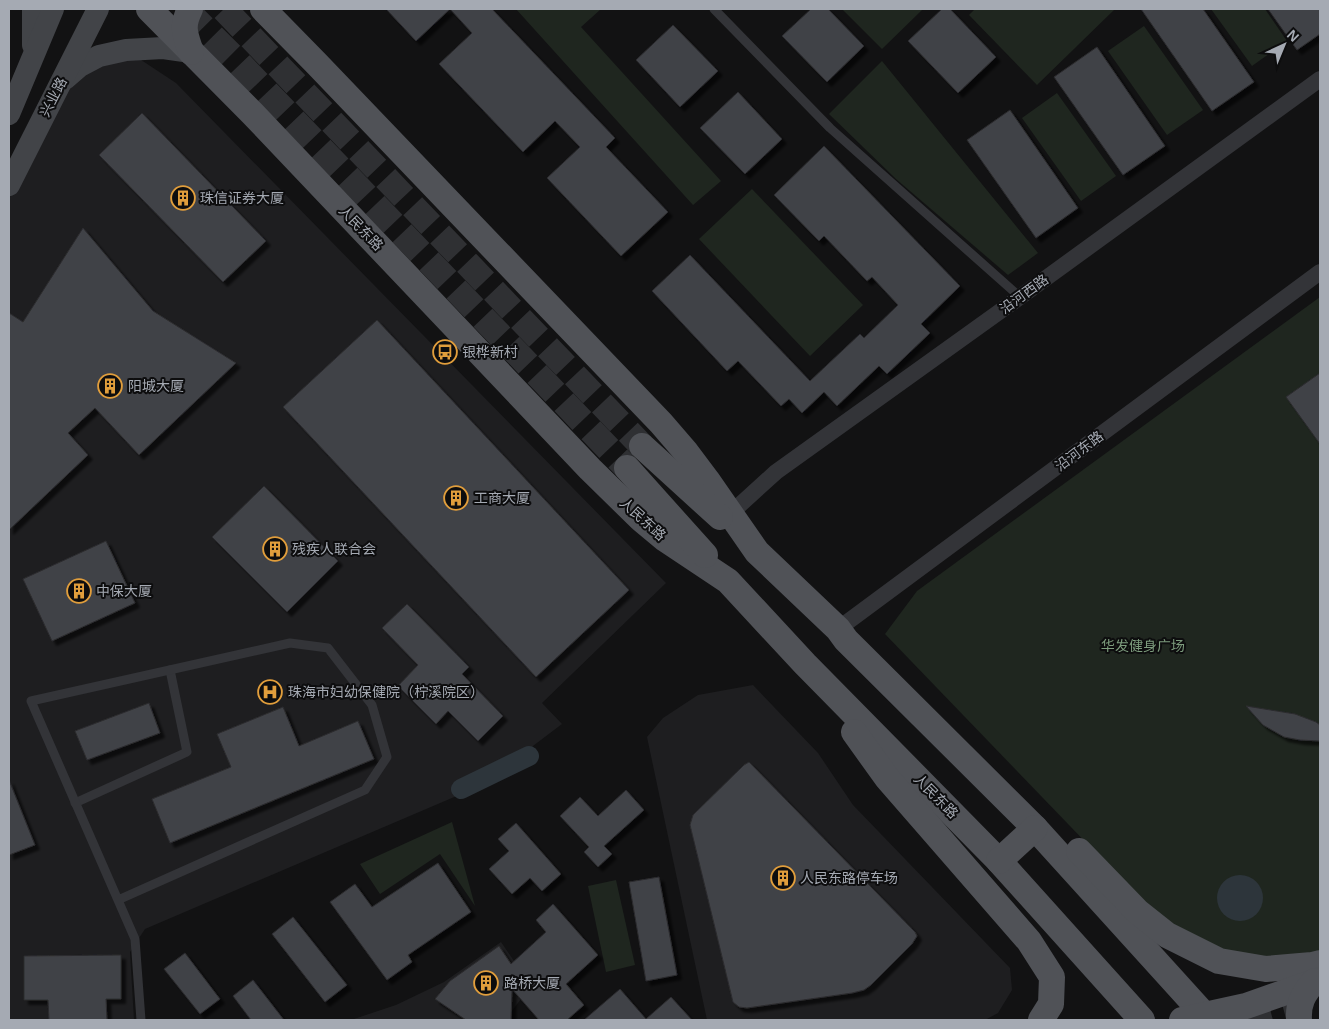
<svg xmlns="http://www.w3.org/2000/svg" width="1329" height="1029" viewBox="0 0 1329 1029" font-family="Helvetica,'Noto Sans SC',sans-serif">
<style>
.built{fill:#1e1e20}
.green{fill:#1f261f}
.water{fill:#2d353b}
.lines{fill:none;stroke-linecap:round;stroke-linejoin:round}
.canal{stroke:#2d353b;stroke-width:20}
.building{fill:#414246;stroke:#2c2c2f;filter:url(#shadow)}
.primary-tunnel{stroke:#2f3033;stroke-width:26;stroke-dasharray:26 13;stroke-linecap:butt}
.lane{stroke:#333438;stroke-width:9}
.street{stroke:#333438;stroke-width:16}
.secondary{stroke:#424448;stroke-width:22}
.primary{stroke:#505257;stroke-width:26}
.labels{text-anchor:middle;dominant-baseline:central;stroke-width:4;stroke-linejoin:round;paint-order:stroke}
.street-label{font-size:14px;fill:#a5aab3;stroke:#0d0d0e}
.poi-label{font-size:14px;fill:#a5aab3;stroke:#0d0d0e;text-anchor:start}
.park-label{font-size:14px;fill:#7d9c7d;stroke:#0d0d0e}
</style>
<defs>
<filter id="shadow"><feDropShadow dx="4.5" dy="4.5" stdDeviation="1" flood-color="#0009"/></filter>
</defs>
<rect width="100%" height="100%" fill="#121213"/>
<g class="built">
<path d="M126,50L176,83L666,583L542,703L562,724L480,786L145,929L130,952L134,1020H9V186L61,83Z"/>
<path d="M753,685L818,753L853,805L1010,968L1012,990L998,1013L985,1020H707L647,737L663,718L698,695Z"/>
<path d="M501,942L531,986L505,1020H351L396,1005L444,982Z"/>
</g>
<g class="green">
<path d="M516,9H601L581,27L721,181L693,205Z"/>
<path d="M842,9H923L882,49Z"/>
<path d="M975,9H1115L1037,85L969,15Z"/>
<path d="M1211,9H1265L1287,41L1252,66Z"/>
<path d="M1144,26L1203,110L1167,135L1108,51Z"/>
<path d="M882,61L1038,253L1008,275L896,179L829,114Z"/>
<path d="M1057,93L1116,176L1081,201L1022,118Z"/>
<path d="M752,189L863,305L810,356L699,239Z"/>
<path d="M1320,297V953L1301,957L1230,955L1194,938L1148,907L885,634L917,591Z"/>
<path d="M452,822L475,906L440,854L380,894L360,864Z"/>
<path d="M616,880L635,965L606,972L588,886Z"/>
</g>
<circle class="water" cx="1240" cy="898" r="23"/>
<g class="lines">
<path class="canal" d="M461,789L529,756"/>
</g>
<g class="building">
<path d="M386,9H492L615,138L606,147L668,212L621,256L547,178L580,147L555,121L523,152L439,64L472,33L450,9L416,41Z"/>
<path d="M811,9H828L864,46L827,82L782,36Z"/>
<path d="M942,9H950L996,57L958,93L908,41Z"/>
<path d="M1141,9H1203L1254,82L1212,111Z"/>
<path d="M1268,9H1320V34L1297,50Z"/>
<path d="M673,25L718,71L680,107L636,60Z"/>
<path d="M1097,47L1165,146L1123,175L1054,77Z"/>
<path d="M738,92L782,139L745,174L700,128Z"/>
<path d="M1010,110L1078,208L1036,238L967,140Z"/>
<path d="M142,113L266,241L223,282L99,155Z"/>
<path d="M824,146L960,286L921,324L930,333L887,374L879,366L837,406L824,392L802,413L789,399L781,406L738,361L727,371L652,291L690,255L810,381L860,334L864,338L898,305L872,277L867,281L824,236L819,241L774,195Z"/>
<path d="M83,228L153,311L236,363L139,455L95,408L68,433L88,455L9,530V313L23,322Z"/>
<path d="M377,320L629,590L536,677L283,407Z"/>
<path d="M1320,373V444L1286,397Z"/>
<path d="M264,486L338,561L287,612L212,537Z"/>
<path d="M106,541L135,603L52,641L23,579Z"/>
<path d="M407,604L469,667L462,674L503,716L478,741L448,711L436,724L398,686L418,665L382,628Z"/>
<path d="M149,703L160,733L87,760L75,731Z"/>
<path d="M1246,706L1295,714L1316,722L1320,725V741L1300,740L1284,737L1263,725Z"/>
<path d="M283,707L299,746L358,721L374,759L170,843L152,799L231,767L217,734Z"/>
<path d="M749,762L915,932L917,936L912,944L871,985L864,990L852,993L747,1008L739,1007L733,1002L690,825L693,815L744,765Z"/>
<path d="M9,780L35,845L9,855Z"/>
<path d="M626,790L644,810L604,846L612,854L598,867L584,852L589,847L560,816L580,797L598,816Z"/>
<path d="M516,823L561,874L542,891L530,878L512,894L489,869L509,851L498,839Z"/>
<path d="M438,863L471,912L408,955L412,962L387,980L330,902L355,884L372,907Z"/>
<path d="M659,877L677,975L646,981L629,882Z"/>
<path d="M553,904L598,955L566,984L584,1005L567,1020H539L512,989L511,1020H466L435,999L450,981L499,946L511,964L546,932L536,920Z"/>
<path d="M293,917L347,985L325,1002L272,934Z"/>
<path d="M185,953L220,999L200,1014L164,969Z"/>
<path d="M121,955V999H106L107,1020H49L48,1000H24V956Z"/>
<path d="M253,980L284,1020H251L233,996Z"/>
<path d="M620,989L646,1019L671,997L692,1020H584Z"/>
</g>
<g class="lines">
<g class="primary-tunnel">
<path d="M185,9L237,61L627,468"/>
<path d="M224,9L642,446"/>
<path d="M1246,1020L1320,1000"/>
</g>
<g class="lane">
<path d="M714,9L830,128L1020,297"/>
<path d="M75,803L187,752L170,670"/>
<path d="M118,900L365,790L387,757L372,705L328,648L290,643L31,701L135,939L141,1020"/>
</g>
<g class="street">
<path d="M731,513L776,472L1020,297L1320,79"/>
<path d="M838,629L1320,272"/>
</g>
<g class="secondary">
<path d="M33,45V9"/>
<path d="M65,79L80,66L99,56L126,50L163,48L191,52"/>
<path d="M9,114L53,9"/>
<path d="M9,185L98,9"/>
</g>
<g class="primary">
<path d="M149,9L252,113L590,469L641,519L665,539L728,581L805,664L999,861L1142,1020"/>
<path d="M190,9C181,27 185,34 191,52"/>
<path d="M263,9L316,63L661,423L686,452L707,480L757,552L838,629L846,640L1035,828L1209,1020"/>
<path d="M642,446L720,517"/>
<path d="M627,468L705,555"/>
<path d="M854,732L887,778L1029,941L1052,977L1051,1004L1041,1020"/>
<path d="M1079,851L1138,912L1167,935L1219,961L1266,969L1312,965L1320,963"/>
<path d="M999,861L1035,828"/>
<path d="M1182,1020L1246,1006L1320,980"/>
<path d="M1299,1020C1298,1004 1303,993 1315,981"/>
</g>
</g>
<defs>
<g id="building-ring" transform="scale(1.25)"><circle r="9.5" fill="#0d0d0e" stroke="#e19e3c" stroke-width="1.5"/><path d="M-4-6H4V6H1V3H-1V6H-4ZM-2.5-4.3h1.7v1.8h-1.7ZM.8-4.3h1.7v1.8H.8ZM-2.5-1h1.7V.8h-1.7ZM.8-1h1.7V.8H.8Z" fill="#e19e3c"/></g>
<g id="bus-ring" transform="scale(1.25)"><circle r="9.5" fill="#0d0d0e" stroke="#e19e3c" stroke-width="1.5"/><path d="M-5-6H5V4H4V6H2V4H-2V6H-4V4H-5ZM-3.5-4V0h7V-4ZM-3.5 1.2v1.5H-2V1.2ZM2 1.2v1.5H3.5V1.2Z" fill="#e19e3c"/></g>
<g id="hospital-ring" transform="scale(1.25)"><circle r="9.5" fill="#0d0d0e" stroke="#e19e3c" stroke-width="1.5"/><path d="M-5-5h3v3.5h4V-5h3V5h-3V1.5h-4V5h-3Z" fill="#e19e3c"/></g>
</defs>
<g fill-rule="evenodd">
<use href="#building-ring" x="183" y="198"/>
<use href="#bus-ring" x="445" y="352"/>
<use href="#building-ring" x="110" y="386"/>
<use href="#building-ring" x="456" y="498"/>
<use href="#building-ring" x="275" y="549"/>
<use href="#building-ring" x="79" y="591"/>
<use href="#hospital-ring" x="270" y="692"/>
<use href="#building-ring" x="783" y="878"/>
<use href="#building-ring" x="486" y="983"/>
</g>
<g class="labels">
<g class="street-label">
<text transform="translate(53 97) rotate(-63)">兴业路</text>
<text transform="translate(361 228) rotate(46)">人民东路</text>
<text transform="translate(1024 294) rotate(-36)">沿河西路</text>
<text transform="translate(1079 451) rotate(-37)">沿河东路</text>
<text transform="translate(643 519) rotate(42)">人民东路</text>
<text transform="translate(936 796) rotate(45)">人民东路</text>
</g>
<g class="poi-label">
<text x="200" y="198">珠信证券大厦</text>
<text x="462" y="352">银桦新村</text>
<text x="128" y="386">阳城大厦</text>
<text x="474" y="498">工商大厦</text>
<text x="292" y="549">残疾人联合会</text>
<text x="96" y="591">中保大厦</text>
<text x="288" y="692">珠海市妇幼保健院（柠溪院区）</text>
<text x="800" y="878">人民东路停车场</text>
<text x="504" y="983">路桥大厦</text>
</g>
<g class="park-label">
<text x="1143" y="646">华发健身广场</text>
</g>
</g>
<rect width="1329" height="1029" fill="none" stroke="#a5aab3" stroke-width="20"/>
<g transform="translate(1284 45) rotate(44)" stroke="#0d0d0e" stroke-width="4" paint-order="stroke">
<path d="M0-4L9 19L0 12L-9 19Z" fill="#a5aab3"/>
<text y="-8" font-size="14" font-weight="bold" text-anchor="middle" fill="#a5aab3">N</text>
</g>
</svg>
